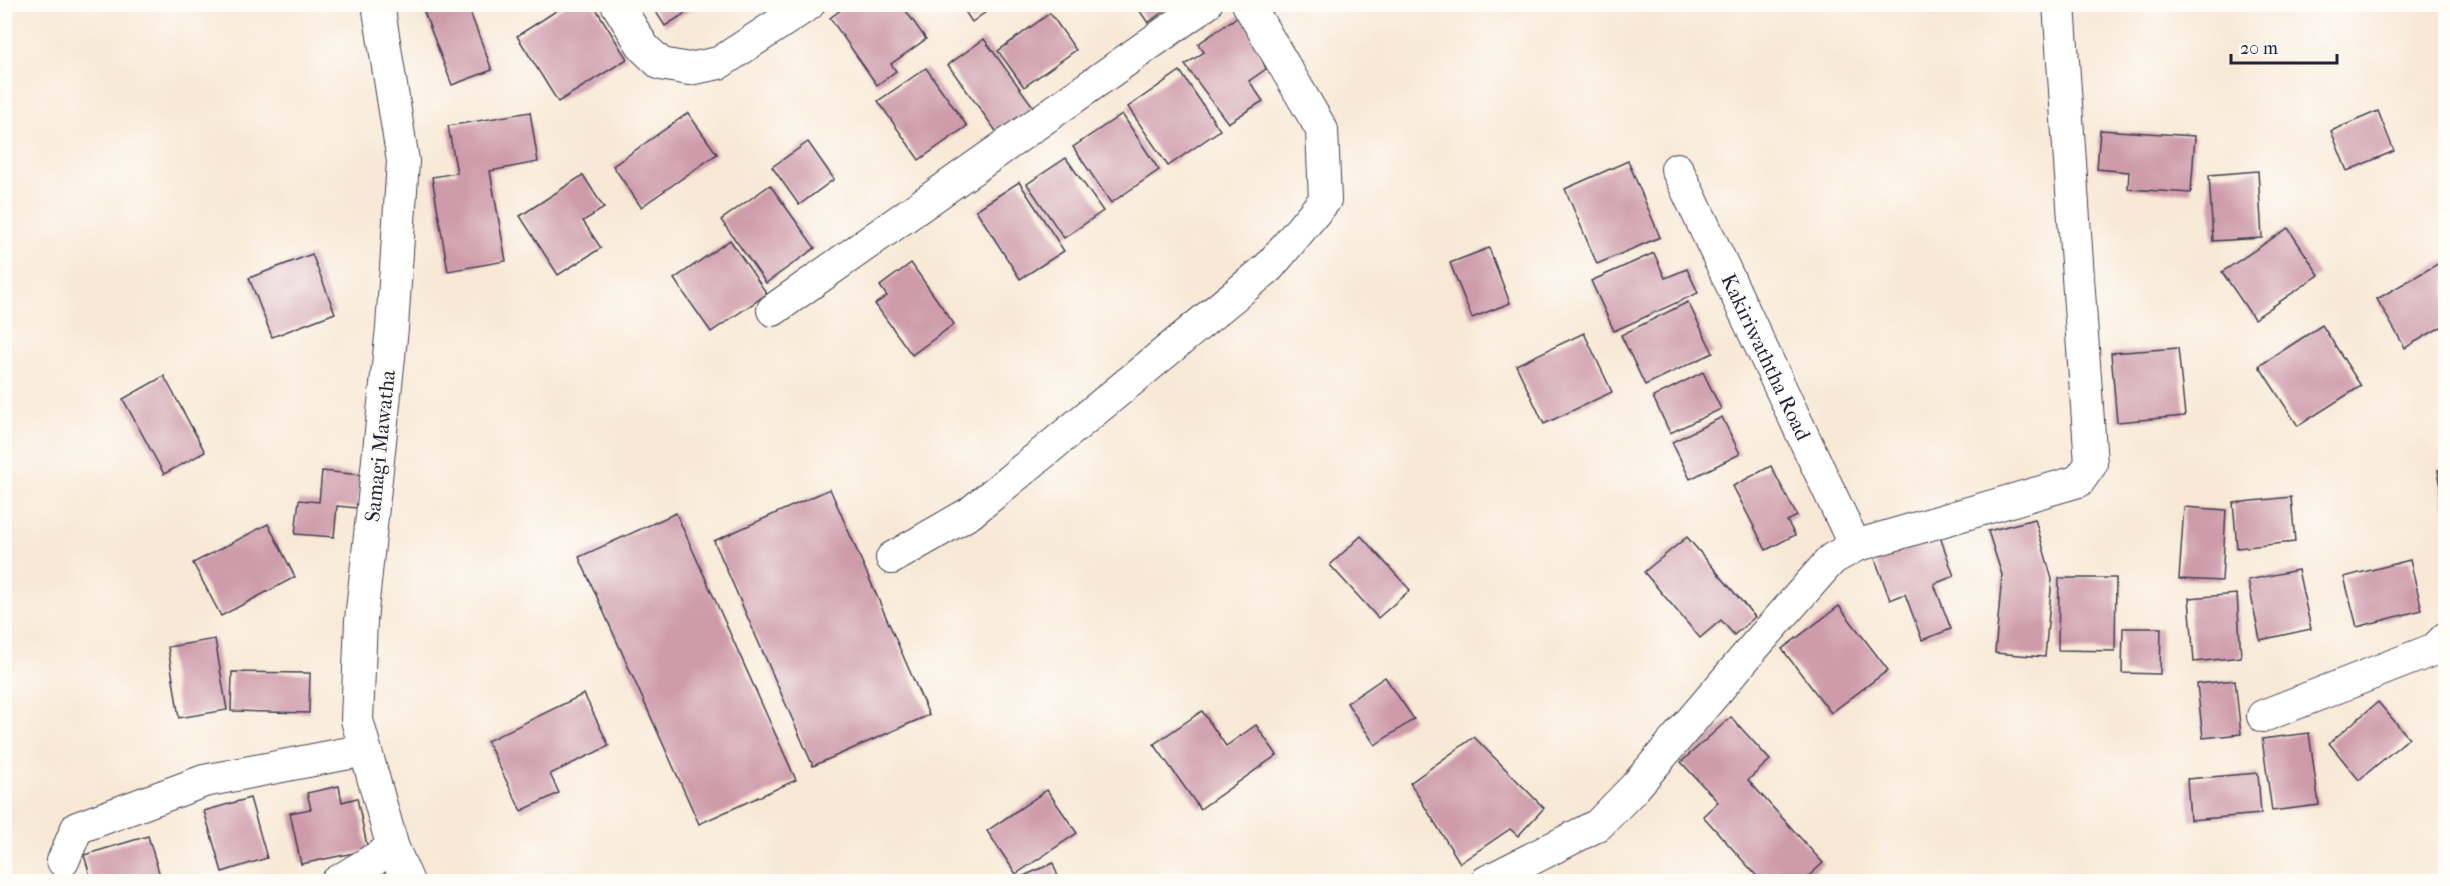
<svg xmlns="http://www.w3.org/2000/svg" width="2450" height="886" viewBox="0 0 2450 886" font-family="'IM FELL French Canon',serif">
<style>
.building{fill:#ce9baa}
.lines{fill:none;stroke-linecap:round;stroke-linejoin:round}
.minor-casing{stroke:#424052;stroke-width:34}
.minor{stroke:#fff;stroke-width:32}
.labels{text-anchor:middle;dominant-baseline:central;stroke-width:5;stroke-linejoin:round;paint-order:stroke}
.street-label{font-size:21px;fill:#22223b;stroke:#fdfcf7}
</style>
<rect width="100%" height="100%" fill="#fdfcf7"/>
<filter id="ink" filterUnits="userSpaceOnUse"><feTurbulence type="fractalNoise" baseFrequency=".0167" numOctaves="2"/><feDisplacementMap in="SourceGraphic" scale="12" xChannelSelector="R" yChannelSelector="G"/><feConvolveMatrix kernelMatrix="1 2 1 2 8 2 1 2 1" color-interpolation-filters="sRGB"/></filter>
<filter id="wash" filterUnits="userSpaceOnUse"><feTurbulence type="fractalNoise" baseFrequency=".008" numOctaves="4" result="noise"/><feDisplacementMap in="SourceGraphic" scale="24" xChannelSelector="R" yChannelSelector="G"/><feGaussianBlur stdDeviation="1.35" result="paint"/><feColorMatrix in="noise" values="0 0 0 0 0 0 0 0 0 0 0 0 0 0 0 0 0 1.4 0 .05"/><feComposite in="paint" operator="in"/></filter>
<g filter="url(#wash)">
<rect width="100%" height="100%" fill="#f8e9d6"/>
<g id="blocks">
<g class="building">
<path d="M421,4H467L492,70L452,85Z"/>
<path d="M567,4H593L627,59L558,102L517,36Z"/>
<path d="M651,4H700L665,26Z"/>
<path d="M849,4H901L926,39L891,64L896,71L877,85L830,18Z"/>
<path d="M960,4H997L972,22Z"/>
<path d="M1135,4H1173L1148,23Z"/>
<path d="M1050,13L1076,50L1024,87L998,51Z"/>
<path d="M1243,13L1266,69L1249,81L1263,101L1228,123L1185,65L1204,52L1198,44Z"/>
<path d="M984,39L1037,112L1001,138L948,65Z"/>
<path d="M926,68L967,126L919,160L878,101Z"/>
<path d="M1180,71L1220,130L1168,166L1128,107Z"/>
<path d="M2378,111L2394,151L2347,171L2331,131Z"/>
<path d="M530,112L538,162L490,171L506,261L448,271L432,177L457,173L448,126Z"/>
<path d="M688,113L717,154L641,207L613,166Z"/>
<path d="M1122,114L1159,170L1111,203L1073,147Z"/>
<path d="M2100,130L2195,136L2191,193L2128,189L2129,172L2097,169Z"/>
<path d="M808,142L834,179L799,205L772,167Z"/>
<path d="M1066,158L1103,211L1064,238L1027,184Z"/>
<path d="M1628,161L1660,237L1597,264L1565,189Z"/>
<path d="M2258,171L2262,238L2213,241L2209,175Z"/>
<path d="M583,175L604,208L583,221L601,248L558,275L520,216Z"/>
<path d="M1019,182L1064,251L1020,279L976,210Z"/>
<path d="M770,185L815,248L766,283L721,220Z"/>
<path d="M2288,228L2319,275L2254,319L2222,272Z"/>
<path d="M730,240L767,294L711,332L674,279Z"/>
<path d="M1489,248L1510,303L1472,318L1450,263Z"/>
<path d="M1654,253L1665,278L1687,269L1698,293L1614,331L1591,281Z"/>
<path d="M312,254L335,313L272,337L249,278Z"/>
<path d="M2446,259V324L2405,348L2377,299Z"/>
<path d="M911,263L954,324L912,355L875,304L887,296L880,286Z"/>
<path d="M1688,302L1713,353L1645,385L1621,335Z"/>
<path d="M2322,325L2361,386L2298,426L2259,366Z"/>
<path d="M1584,333L1612,392L1544,424L1516,365Z"/>
<path d="M2178,348L2185,416L2117,422L2111,353Z"/>
<path d="M1703,372L1721,409L1670,433L1653,397Z"/>
<path d="M164,376L205,452L164,474L123,399Z"/>
<path d="M1722,417L1740,454L1690,479L1672,442Z"/>
<path d="M1771,466L1797,516L1787,521L1795,535L1766,550L1733,486Z"/>
<path d="M2446,469V505H2444L2438,470Z"/>
<path d="M322,471L361,475L357,508L337,506L334,537L295,534L299,500L319,502Z"/>
<path d="M830,489L929,715L813,766L714,541Z"/>
<path d="M2291,497L2295,542L2237,548L2233,503Z"/>
<path d="M2184,507L2226,510L2222,581L2179,579Z"/>
<path d="M676,513L796,780L699,824L579,557Z"/>
<path d="M2035,519L2052,579L2045,657L1995,653L2002,575L1988,531Z"/>
<path d="M268,524L295,577L221,616L193,563Z"/>
<path d="M1938,531L1954,576L1934,584L1951,629L1922,640L1905,594L1890,600L1874,556Z"/>
<path d="M1361,536L1410,590L1378,618L1330,565Z"/>
<path d="M1687,537L1755,617L1734,635L1721,620L1700,638L1644,572Z"/>
<path d="M2410,560L2422,610L2357,627L2344,577Z"/>
<path d="M2298,570L2311,629L2260,640L2248,580Z"/>
<path d="M2059,578H2116L2115,651L2058,650Z"/>
<path d="M2237,594L2241,657L2194,662L2189,598Z"/>
<path d="M1839,606L1888,670L1831,713L1782,649Z"/>
<path d="M2123,628H2161L2160,674L2122,673Z"/>
<path d="M215,639L227,710L179,718L168,647Z"/>
<path d="M232,672L310,673L309,713L231,711Z"/>
<path d="M1385,677L1414,719L1375,745L1347,703Z"/>
<path d="M2235,680L2241,734L2203,738L2197,684Z"/>
<path d="M584,694L609,746L550,774L559,793L521,811L487,741Z"/>
<path d="M2378,702L2409,738L2359,780L2329,743Z"/>
<path d="M1202,711L1226,746L1256,725L1277,755L1200,809L1154,744Z"/>
<path d="M1731,717L1770,760L1748,780L1823,863L1802,882H1762L1703,816L1718,802L1681,762Z"/>
<path d="M2309,733L2319,805L2272,811L2262,739Z"/>
<path d="M1474,737L1544,808L1518,836L1510,829L1460,863L1410,783Z"/>
<path d="M2258,773L2261,814L2190,820L2187,779Z"/>
<path d="M339,786L342,802L357,798L368,850L301,864L290,813L311,809L307,793Z"/>
<path d="M1047,790L1077,833L1016,874L987,831Z"/>
<path d="M250,798L267,858L222,872L204,811Z"/>
<path d="M148,836L162,882H92L84,855Z"/>
<path d="M1053,863L1060,882H1010Z"/>
</g>
</g>
</g>
<g filter="url(#ink)">
<use href="#blocks" fill-opacity="0" stroke="#424052" stroke-width="1.5"/>
<g class="lines">
<g class="minor-casing">
<g id="minor">
<path d="M378,4L403,161L392,328L361,620L357,720L393,848L408,882"/>
<path d="M617,4L644,48L661,64L689,69L719,63L809,4"/>
<path id="s1" d="M1677,169L1855,546"/>
<path d="M773,310L1206,4"/>
<path d="M892,558L970,513L1269,267L1325,200L1322,130L1248,4"/>
<path d="M2263,716L2435,649L2446,638"/>
<path d="M63,861L77,828L204,781L365,750"/>
<path d="M337,882L393,848"/>
<path d="M1486,882L1598,825L1635,787L1755,646L1832,559L1855,546L2079,481L2091,464L2059,4"/>
</g>
</g>
<use href="#minor" class="minor"/>
</g>
</g>
<g class="labels">
<g class="street-label">
<text stroke="none"><textPath href="#s1" startOffset="208">Kakiriwaththa Road</textPath></text>
<text transform="translate(380 446) rotate(-84)">Samagi Mawatha</text>
</g>
</g>
<rect width="2450" height="886" fill="none" stroke="#fdfcf7" stroke-width="24"/>
<path d="M2231 54v9h106v-9" fill="none" stroke="#22223b" stroke-width="3"/>
<text x="2240" y="54" font-size="18" fill="#22223b" stroke="#fdfcf7" stroke-width="4.5" paint-order="stroke">20 m</text>
</svg>
